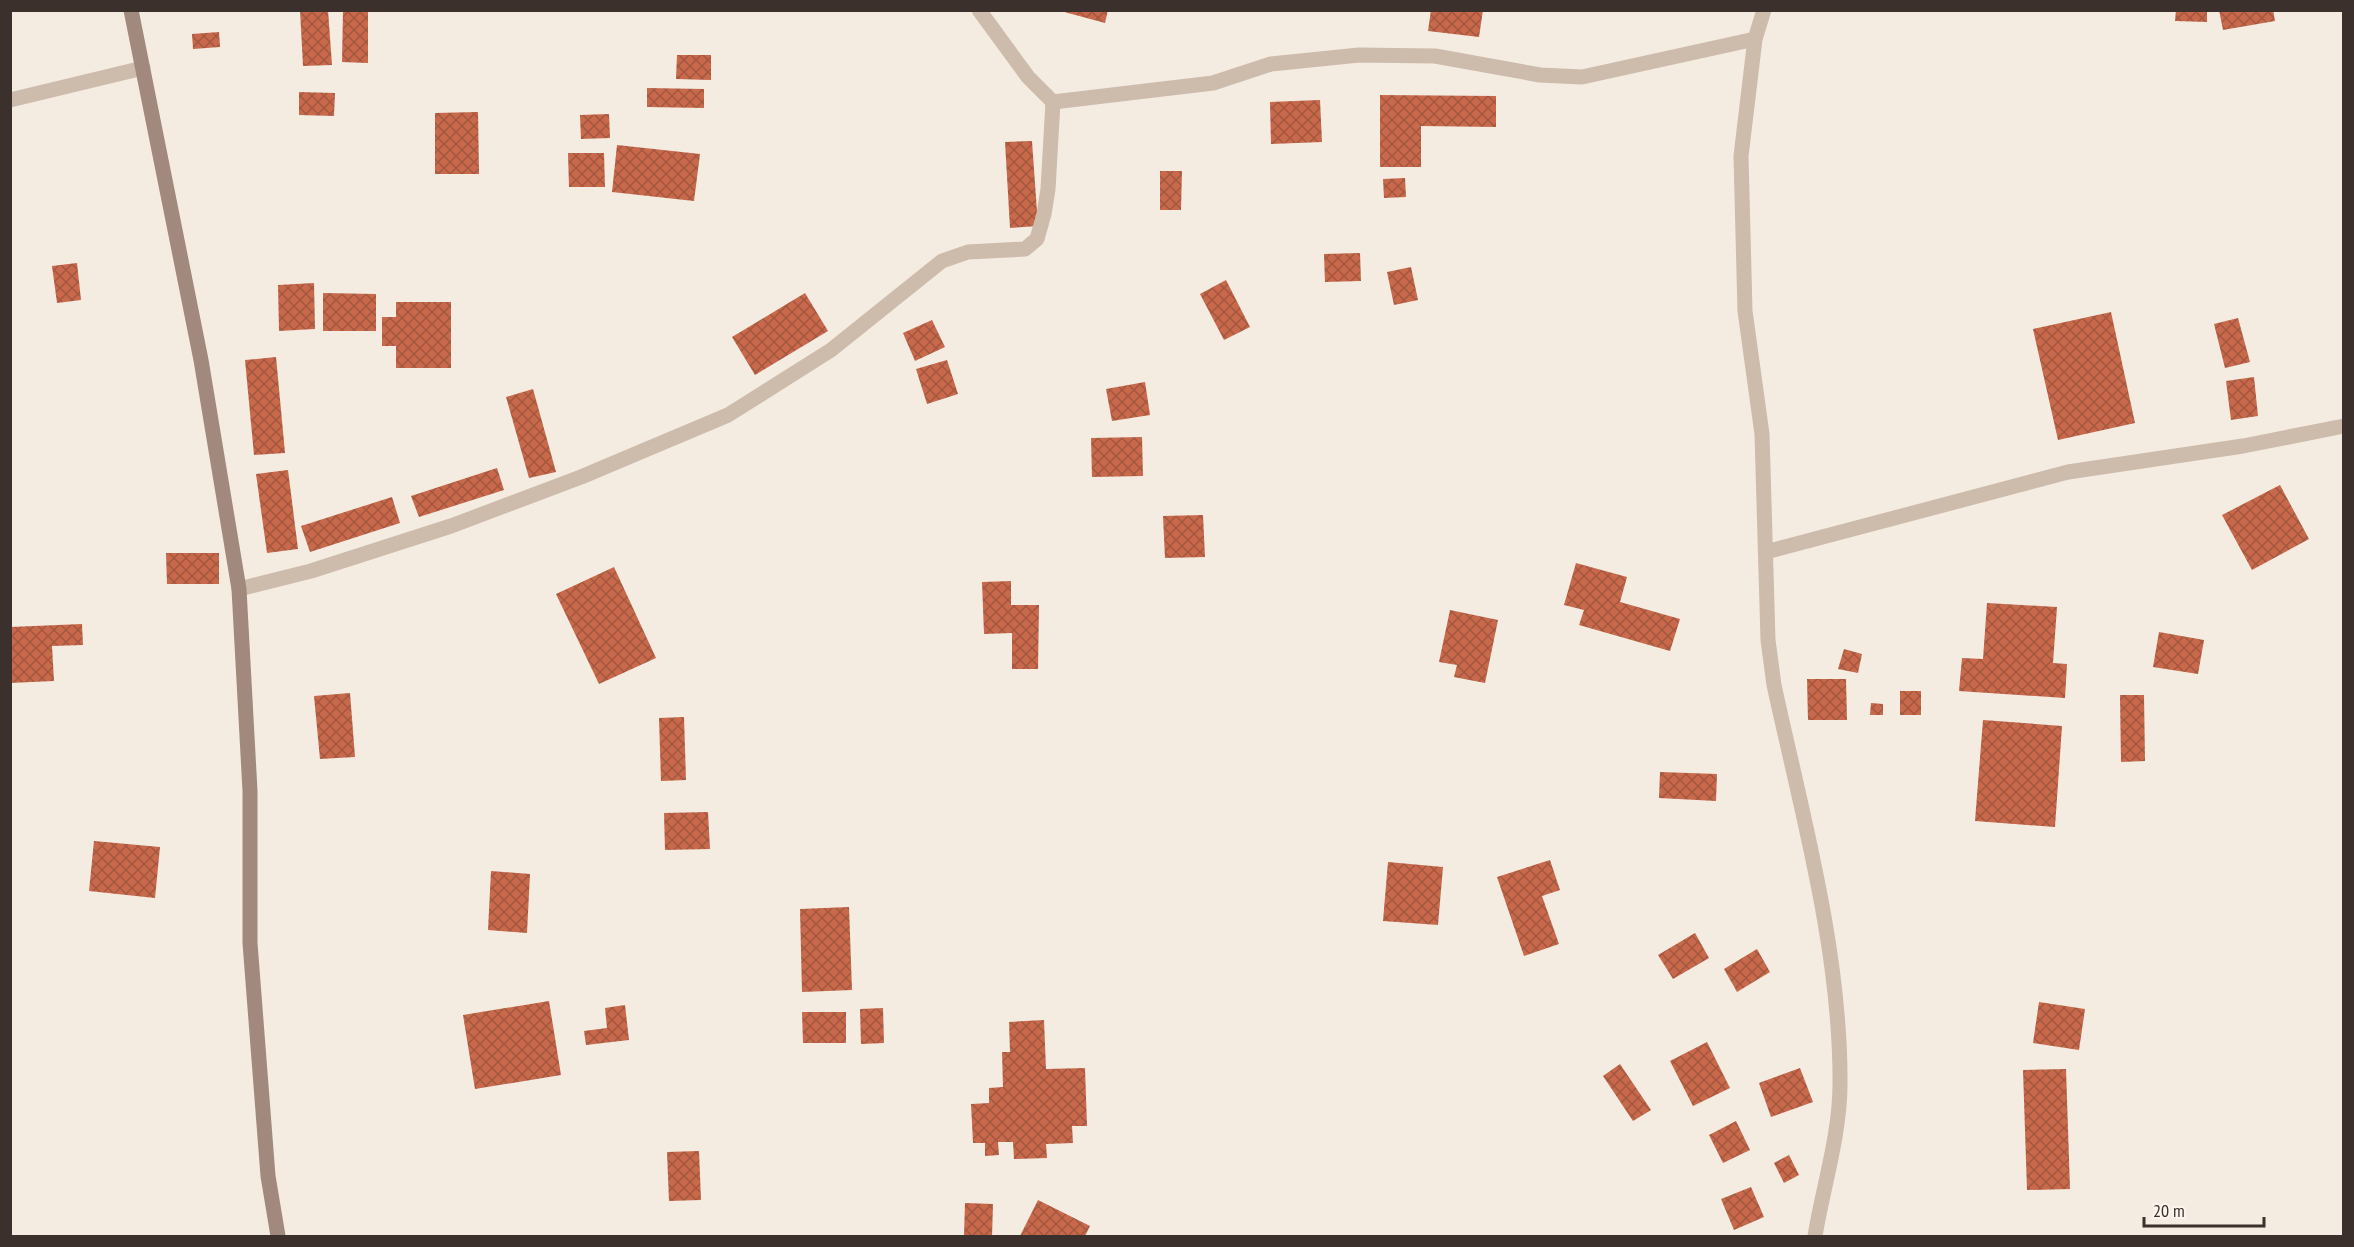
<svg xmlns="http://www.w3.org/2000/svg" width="2354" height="1247" viewBox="0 0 2354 1247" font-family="'PT Sans Narrow',sans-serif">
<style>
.building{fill:url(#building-cross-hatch)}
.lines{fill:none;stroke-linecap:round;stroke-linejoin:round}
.street{stroke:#cdbbac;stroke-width:15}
.secondary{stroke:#a18a7d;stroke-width:15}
</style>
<defs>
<pattern id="building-cross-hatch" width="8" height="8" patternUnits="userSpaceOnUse" patternTransform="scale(1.5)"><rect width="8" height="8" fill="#c8694b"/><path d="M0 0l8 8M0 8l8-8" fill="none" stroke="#a4573f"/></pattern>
</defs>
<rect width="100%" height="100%" fill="#f4ebe1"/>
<g class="building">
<path d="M300,10H328L332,65L303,66Z"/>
<path d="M343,10H368V63L342,62Z"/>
<path d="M1057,10H1108L1105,23Z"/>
<path d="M1431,10H1483L1479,37L1428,31Z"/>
<path d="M2176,10H2207V22L2175,21Z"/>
<path d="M2219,10H2273L2275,21L2223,30Z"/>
<path d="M219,32L220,47L193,49L192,34Z"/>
<path d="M677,55H711V80L676,79Z"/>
<path d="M647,88L704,89V108L647,107Z"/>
<path d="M299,92L335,93L334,116L299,115Z"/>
<path d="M1380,95L1496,96V127L1421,126V167H1380Z"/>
<path d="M1320,100L1322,142L1271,144L1270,102Z"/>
<path d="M478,112L479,174H435V113Z"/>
<path d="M609,114L610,138L581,139L580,115Z"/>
<path d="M1032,141L1038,226L1010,228L1005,142Z"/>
<path d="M617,145L700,154L694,201L612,192Z"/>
<path d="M568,153H604L605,187H569Z"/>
<path d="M1160,171H1182L1181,210H1160Z"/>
<path d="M1405,178L1406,197L1384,198L1383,179Z"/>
<path d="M1360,253L1361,281L1325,282L1324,254Z"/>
<path d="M77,263L81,300L57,303L52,266Z"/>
<path d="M1411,267L1418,300L1394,305L1387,272Z"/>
<path d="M1226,280L1250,327L1224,340L1200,294Z"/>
<path d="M314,283L315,329L279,331L278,285Z"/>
<path d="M323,293L376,294V331H323Z"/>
<path d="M805,293L828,331L755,375L732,337Z"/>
<path d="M396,302H451V368H396V346H382V317H396Z"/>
<path d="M2111,312L2135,423L2058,440L2033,329Z"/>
<path d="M2238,318L2250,362L2225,368L2214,324Z"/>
<path d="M932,320L945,347L915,361L903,333Z"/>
<path d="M276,357L285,453L254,455L245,360Z"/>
<path d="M947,360L958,394L927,404L916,369Z"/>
<path d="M2254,377L2258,416L2231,420L2226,381Z"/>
<path d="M1145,382L1150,415L1112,421L1106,389Z"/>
<path d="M533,389L556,472L529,478L506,397Z"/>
<path d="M1142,437L1143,476L1092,477L1091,438Z"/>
<path d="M497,468L504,490L419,517L411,496Z"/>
<path d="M288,470L298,549L267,553L256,474Z"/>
<path d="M2280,485L2309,539L2252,570L2222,515Z"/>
<path d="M392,497L400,523L310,552L301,526Z"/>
<path d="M1203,515L1205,557L1165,558L1163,516Z"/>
<path d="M166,553H219V584H167Z"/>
<path d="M1576,563L1627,577L1620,602L1680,619L1670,651L1579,625L1584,610L1564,605Z"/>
<path d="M614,567L656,658L599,684L556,594Z"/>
<path d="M1011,581V605H1039L1038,669H1012V633L984,634L982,582Z"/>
<path d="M1987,603L2057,607L2053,663L2067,664L2065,698L1959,691L1962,658L1983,659Z"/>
<path d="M1450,610L1498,620L1485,683L1454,677L1457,665L1439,662Z"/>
<path d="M82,624L83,645L52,646L54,681L10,683V627Z"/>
<path d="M2159,632L2204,640L2198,674L2153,667Z"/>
<path d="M1844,649L1862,654L1858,673L1838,669Z"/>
<path d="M1807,679H1846L1847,720H1808Z"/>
<rect x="1900" y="691" width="21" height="24"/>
<path d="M350,693L355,757L320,759L314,696Z"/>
<path d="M2120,695H2144L2145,761L2121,762Z"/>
<path d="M1871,703L1883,704V715H1870Z"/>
<path d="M684,717L686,780L661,781L659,718Z"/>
<path d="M1983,720L2062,726L2055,827L1975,821Z"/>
<path d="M1660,772L1717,774L1716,801L1659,798Z"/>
<path d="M708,812L710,849L665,850L664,813Z"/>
<path d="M94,841L160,847L155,898L89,891Z"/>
<path d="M1550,860L1560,890L1542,896L1559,944L1524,956L1497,877Z"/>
<path d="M1388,862L1443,867L1438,925L1383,921Z"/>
<path d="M491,871L530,874L527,933L488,930Z"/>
<path d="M849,907L852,990L802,992L800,909Z"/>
<path d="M1695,933L1709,958L1673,979L1658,955Z"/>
<path d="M1757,949L1770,972L1737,992L1724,969Z"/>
<path d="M549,1001L561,1075L475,1089L463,1015Z"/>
<path d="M2039,1002L2085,1009L2079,1050L2033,1043Z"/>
<path d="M625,1005L629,1040L586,1045L584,1031L607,1028L605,1008Z"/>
<path d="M883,1008L884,1043L861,1044L860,1009Z"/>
<path d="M802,1012H846V1043H803Z"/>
<path d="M1044,1020L1046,1069L1085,1068L1087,1126H1072L1073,1143L1046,1144L1047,1158L1014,1159L1013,1142H998L999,1155L985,1156V1143H973L971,1104L989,1103V1088L1003,1087L1002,1052H1010L1009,1022Z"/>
<path d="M1707,1042L1730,1088L1693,1106L1670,1061Z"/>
<path d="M1620,1064L1651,1110L1633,1121L1603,1076Z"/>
<path d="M1800,1068L1813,1102L1771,1117L1759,1083Z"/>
<path d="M2066,1069L2070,1189L2027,1190L2023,1070Z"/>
<path d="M1736,1121L1750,1150L1723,1163L1709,1135Z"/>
<path d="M699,1151L701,1200L669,1201L667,1152Z"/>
<path d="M1789,1155L1799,1175L1784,1183L1774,1163Z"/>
<path d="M1751,1187L1764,1217L1734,1230L1721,1199Z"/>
<path d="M1038,1200L1090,1226L1085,1236H1020Z"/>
<path d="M965,1203L993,1204L992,1236H964Z"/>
</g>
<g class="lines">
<g class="street">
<path d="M1764,10L1755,39L1741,156L1745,311L1762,434L1768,640L1774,685C1802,814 1841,952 1840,1084C1840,1135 1823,1187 1815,1236"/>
<path d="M10,100L143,68"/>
<path d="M1053,102L1213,83L1271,64L1359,55L1435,56L1540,75L1582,77L1755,39"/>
<path d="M1766,552L2068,472L2243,446L2344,426"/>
<path d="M239,589L311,571L451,526L581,477L728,415L831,350L942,261L968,252L1025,249L1037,239L1044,214L1048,189L1053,102L1028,77L979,10"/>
</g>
<path class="secondary" d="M131,10L201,360L239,589L250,791V943L268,1176L278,1236"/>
</g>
<rect width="2354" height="1247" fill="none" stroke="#3b302b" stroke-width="24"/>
<path d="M2144 1217v9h120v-9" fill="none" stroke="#3b302b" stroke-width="3"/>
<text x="2153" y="1217" font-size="18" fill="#3b302b" stroke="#fbf5ee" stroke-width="4.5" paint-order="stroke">20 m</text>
</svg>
